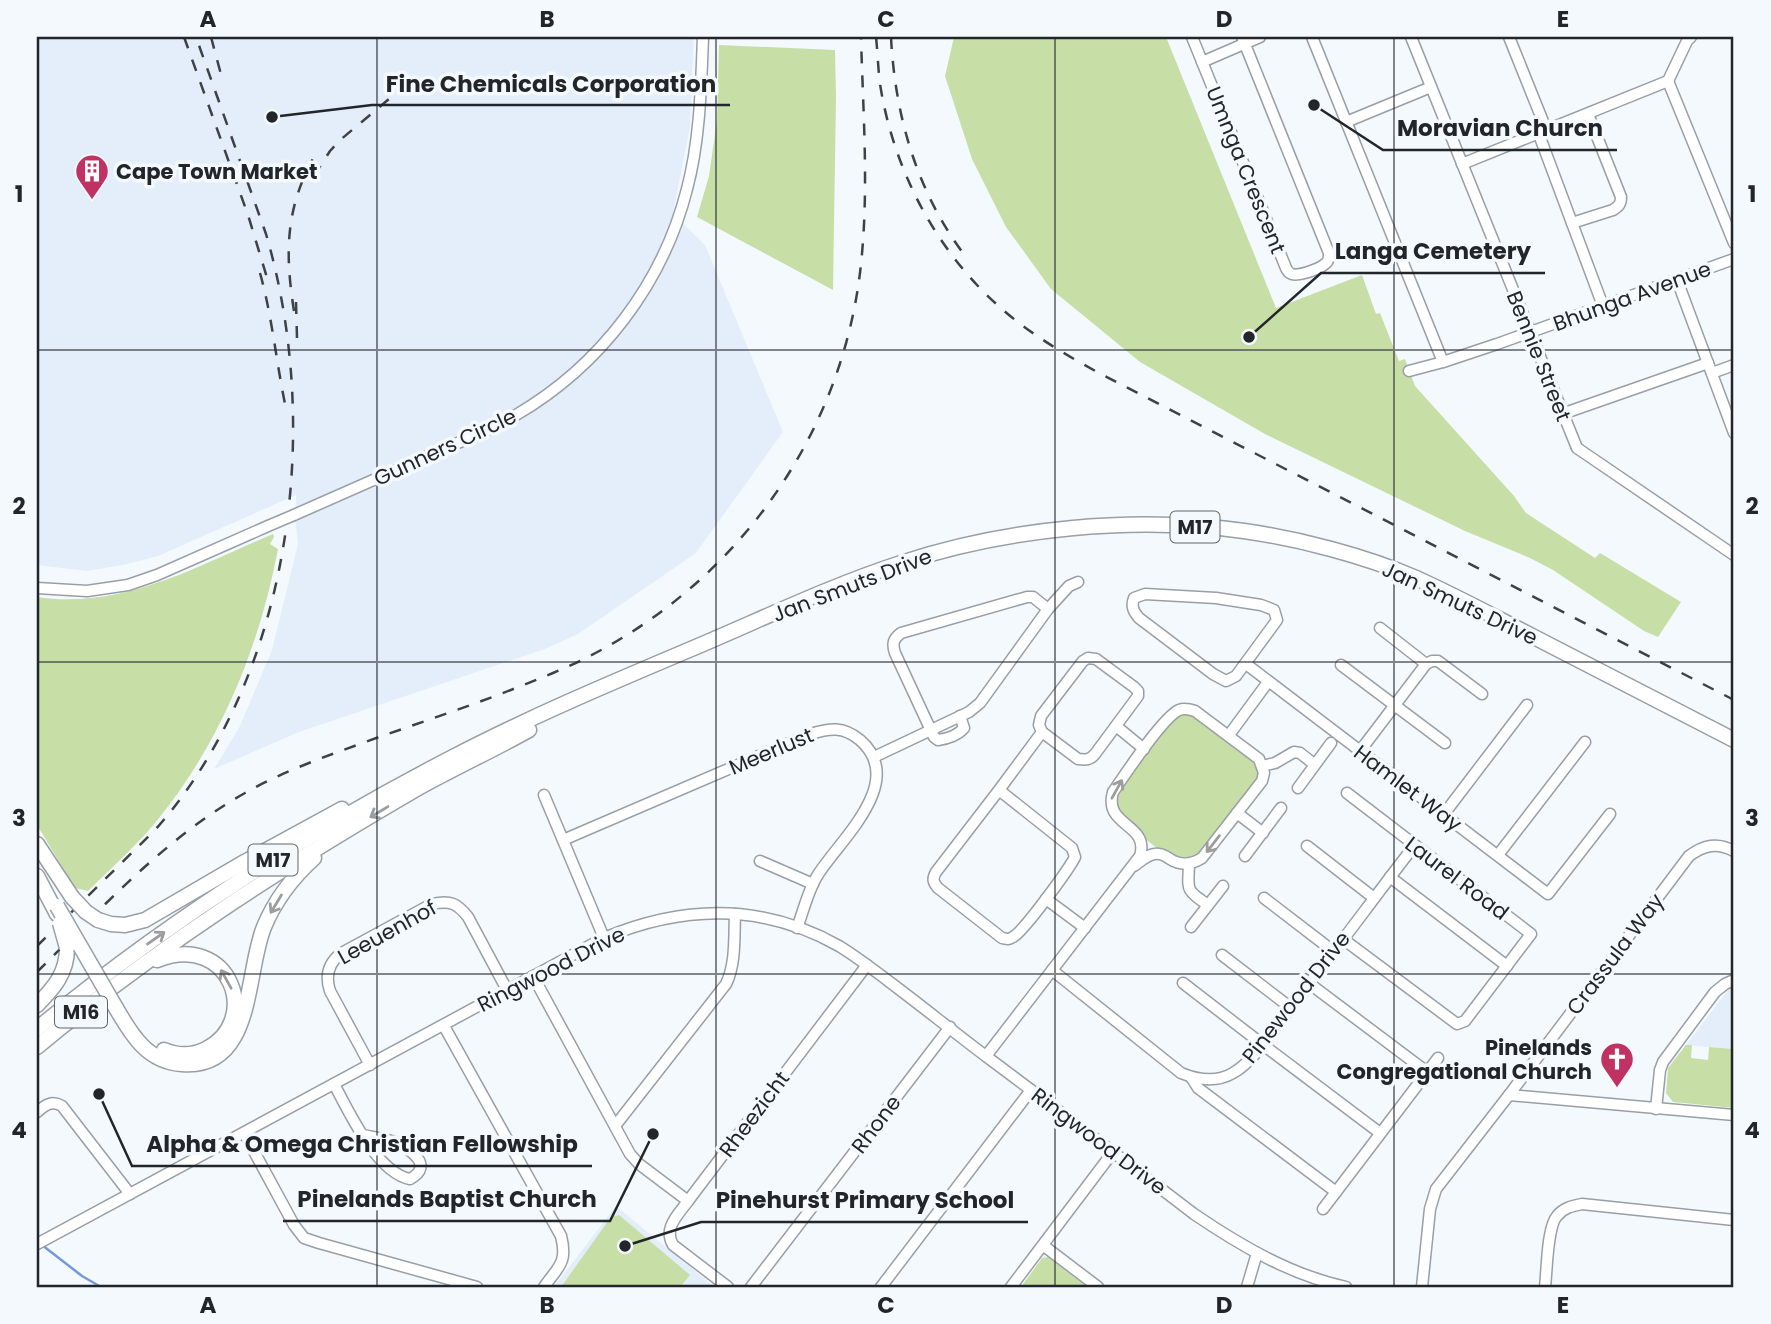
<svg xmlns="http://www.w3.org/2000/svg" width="1771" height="1324" viewBox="0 0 1771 1324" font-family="Poppins,sans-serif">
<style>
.built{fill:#e3eefa}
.green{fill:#c7dfa6}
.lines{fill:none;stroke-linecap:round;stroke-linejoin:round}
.stream{stroke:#759ad7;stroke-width:2.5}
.minor-casing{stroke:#989fa7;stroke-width:13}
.major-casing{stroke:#989fa7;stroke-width:17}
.minor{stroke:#fff;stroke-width:10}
.major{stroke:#fff;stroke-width:14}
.rail{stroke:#3e4145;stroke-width:2.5;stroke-dasharray:12 12;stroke-linecap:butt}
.minor-bridge-casing{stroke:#989fa7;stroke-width:13;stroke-linecap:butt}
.major-bridge-casing{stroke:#989fa7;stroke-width:17;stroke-linecap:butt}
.minor-bridge{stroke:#fff;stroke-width:10}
.major-bridge{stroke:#fff;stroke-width:14}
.oneway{stroke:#9c9d9f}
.grid{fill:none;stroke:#222529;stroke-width:2;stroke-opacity:0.55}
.labels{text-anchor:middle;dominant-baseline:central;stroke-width:7;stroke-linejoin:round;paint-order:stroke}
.shield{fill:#f4f9fe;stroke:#616569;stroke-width:2}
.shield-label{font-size:19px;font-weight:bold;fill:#222529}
.street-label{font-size:21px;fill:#222529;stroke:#f4f9fe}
.poi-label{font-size:21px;font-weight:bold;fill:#222529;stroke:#f4f9fe;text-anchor:start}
.leader{fill:none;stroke:#222529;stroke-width:2.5}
.callout-dot{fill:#222529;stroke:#f4f9fe;stroke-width:2.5}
.callout-label{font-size:23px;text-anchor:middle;font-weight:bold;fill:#222529;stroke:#f4f9fe;stroke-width:7;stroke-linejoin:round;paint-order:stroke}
.neatline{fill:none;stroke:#222529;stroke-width:2.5}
.grid-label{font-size:23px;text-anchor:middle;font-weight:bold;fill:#222529}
</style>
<rect width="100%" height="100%" fill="#f4f9fe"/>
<g class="built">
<path d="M37,37H694L690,127L673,214L705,245L783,432L696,553L578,634L545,649L299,732L214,769L240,726L272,650L298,544L296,526V495L158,556L123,565L87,571L37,565Z"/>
<path d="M1734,987V1049L1686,1045L1729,989Z"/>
<path d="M616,1206L714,1287H554Z"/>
</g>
<g class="green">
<path d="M954,37H1166L1276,308L1362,275L1376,314L1380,313L1399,361L1405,359L1415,386L1514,496L1526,513L1595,558L1600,553L1681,602L1658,637L1644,631L1553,570L1530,558L1465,531L1265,434L1140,362L1051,289L1006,227L972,159L945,76Z"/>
<path d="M719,45L835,50L836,97L833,290L697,217L709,176L717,120Z"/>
<path d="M273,534L274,537L270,544L278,549C259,649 220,744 155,823C135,847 110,869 88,891L75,888L37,825V597C123,610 197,566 273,534Z"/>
<path d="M1189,712L1256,762L1259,771L1258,777L1200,855L1189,861L1162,852L1118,818L1114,795L1172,718Z"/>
<path d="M1686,1045H1692L1691,1058L1708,1060L1709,1047L1734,1049V1108L1673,1102L1666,1093L1668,1068Z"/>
<path d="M619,1215L690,1275L680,1287H561L611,1217Z"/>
<path d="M1048,1257L1087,1287H1021L1042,1258Z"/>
</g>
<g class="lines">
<path class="stream" d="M42,1245L82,1276L101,1287"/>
<g class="minor-casing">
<g id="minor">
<path d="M1192,37L1286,268C1287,270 1288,272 1290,273C1296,278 1319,269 1325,264C1329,261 1329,258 1329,253L1242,37"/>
<path d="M1312,37L1443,362"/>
<path d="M1411,37L1577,448L1734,555"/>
<path d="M1509,37L1544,124L1541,140L1603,306"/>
<path d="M1202,62L1260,37"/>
<path d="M1668,81L1734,243"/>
<path d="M1346,122L1431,87"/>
<path d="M1462,164L1668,81L1687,41L1691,37"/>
<path d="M1572,223L1613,210C1619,206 1621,204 1621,197L1588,114"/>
<path d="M1677,280L1734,433"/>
<path d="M1409,371L1443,362L1497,344L1734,259"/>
<path d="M1712,373L1734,365"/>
<path d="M1562,414L1708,363"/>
<path d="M294,515C339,495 384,475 430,455C459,442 489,431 516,415C600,366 663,284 687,189C700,140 701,88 703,37"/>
<path d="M37,588L87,591L128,585L157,575L268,526"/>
<path d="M1145,594L1216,598L1261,605L1274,610L1277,620L1236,676L1226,681L1213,674L1139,618C1133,611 1131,606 1134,598Z"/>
<path d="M1380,628L1426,664L1432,661H1438L1482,694"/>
<path d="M1088,658L1096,659L1134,687L1138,691V696L1095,754C1090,760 1086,760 1078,759L1042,732L1039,725L1041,716L1083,661Z"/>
<path d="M1246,664L1548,894L1610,814"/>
<path d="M1341,665L1445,743"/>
<path d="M960,716L964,728C958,735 947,739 938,740L934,737L895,653C892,644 893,639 901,633L1027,597H1033L1048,609"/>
<path d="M1116,726L1144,749"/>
<path d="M1229,735L1268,682"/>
<path d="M1360,751L1426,664"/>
<path d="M874,757L969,712L980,703L1048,609L1069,586L1078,582"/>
<path d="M1262,766L1275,763L1294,752L1300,753L1314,764"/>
<path d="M1298,788L1331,743"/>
<path d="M999,790L1072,848L1075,857C1069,869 1024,931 1013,937C1008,940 1007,939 1002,938L938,888C933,882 932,879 936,872L999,790L1042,732"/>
<path d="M544,795L604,938"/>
<path d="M1237,813L1263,833"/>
<path d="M1444,814L1527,705"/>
<path d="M563,840L810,734C830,728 843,726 860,740C907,781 842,838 819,873C808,889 804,910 797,928"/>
<path d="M1307,846L1374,898"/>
<path d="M1498,855L1585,742"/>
<path d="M1245,856L1281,808"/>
<path d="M760,861L813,884"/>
<path d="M1189,864C1188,891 1185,889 1208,905"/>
<path d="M1390,877L1507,966"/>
<path d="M1264,898L1333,951"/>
<path d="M1046,899L1085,928"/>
<path d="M1191,927L1223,886"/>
<path d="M1343,939L1457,1024L1465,1021L1531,934L1347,793"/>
<path d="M1222,955L1291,1008"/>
<path d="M1052,970L1181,1073C1198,1080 1216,1083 1233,1073C1254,1061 1268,1036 1283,1017C1328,961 1370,903 1414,846"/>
<path d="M533,976L630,1154L639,1164L688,1201"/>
<path d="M1183,983L1262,1044L1380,1133"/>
<path d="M1310,984L1427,1072"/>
<path d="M444,1026L561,1236C568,1263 558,1267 544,1287"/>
<path d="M986,1056L1140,856C1150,823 1103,827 1113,792C1124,776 1163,717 1179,710C1184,708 1189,709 1195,711L1259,759L1264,773L1262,781L1202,858C1191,865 1181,866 1170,859C1167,857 1162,854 1159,854C1150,852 1141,861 1134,866"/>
<path d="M370,1065L330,991C325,976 328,964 340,954L432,904C450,900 457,903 468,917L507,990"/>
<path d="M1191,1077L1198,1088L1336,1192"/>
<path d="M334,1084C349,1112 377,1173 410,1179C436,1165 408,1147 391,1141C382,1138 372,1137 363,1135"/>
<path d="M1509,1095L1734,1115"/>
<path d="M1656,1109L1660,1070L1663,1062L1715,992L1725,984L1734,980"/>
<path d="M37,1112C45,1105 52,1100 62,1106L130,1194"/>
<path d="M615,1126L726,984C736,964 734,936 735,914"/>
<path d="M244,1133L294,1225L304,1238L319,1243L477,1287"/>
<path d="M1323,1209L1438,1058"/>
<path d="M37,1244L604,938C683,905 763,903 839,946C857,957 874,970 891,983C923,1007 955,1033 987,1057C1057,1109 1126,1162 1194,1214C1241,1246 1291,1275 1346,1287"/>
<path d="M1044,1246L1098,1287"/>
<path d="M728,1287L673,1245C663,1228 678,1215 688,1201L867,965"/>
<path d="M751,1287L950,1027"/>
<path d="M881,1287L1031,1090"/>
<path d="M1011,1287L1113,1152"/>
<path d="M1247,1287L1257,1253"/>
<path d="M1422,1287L1430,1209L1436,1189L1509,1095L1689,856C1704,845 1717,842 1734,851"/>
<path d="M1545,1287C1547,1271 1547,1227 1557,1216C1563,1208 1572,1206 1582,1204L1734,1220"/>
</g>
</g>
<g class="major-casing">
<g id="major">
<path d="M37,844L72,897"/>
<path d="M37,876L57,914"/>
<path d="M98,920L111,924L125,925L145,920L241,864L342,809"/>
<path d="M157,960C231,931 262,1021 206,1049C192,1056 178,1056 164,1050"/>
<path d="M37,1005C54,988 67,973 67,948"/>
<path d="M116,1008C132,1036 148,1062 182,1064C255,1070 245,973 264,927C275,900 293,877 314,858"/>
<path d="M37,1029C164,924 306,833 453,757C528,718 606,685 684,652C756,622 827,587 901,563C1007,528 1133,516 1244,531C1300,539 1365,556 1416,578C1456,596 1495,617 1534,637C1601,671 1667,706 1734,740"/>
<path d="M37,1047C156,948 287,864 420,787C456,767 493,750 529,730"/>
</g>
</g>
<use href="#minor" class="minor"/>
<use href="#major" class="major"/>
<g class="rail">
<path d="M184,37L248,215L268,281"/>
<path d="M211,37L223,82"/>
<path d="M876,37C878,55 878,73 881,90C896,177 941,259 1009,315C1037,338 1068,356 1099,373L1734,700"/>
<path d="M891,37C895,116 917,193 966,257"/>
<path d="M314,176L330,151L339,141L408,83"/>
<path d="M260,273C272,316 276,360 285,404"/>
<path d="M296,302L297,338"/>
<path d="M294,311C285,254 285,209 314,157"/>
<path d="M37,946L155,830C292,676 323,428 266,234L196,37"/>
<path d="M37,972C102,908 165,838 245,793C287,769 333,754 379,737C437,717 496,697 553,673C722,603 842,446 861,264C869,189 863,112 861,37"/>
</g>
<g class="minor-bridge-casing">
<path id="minor-bridge" d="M268,526L294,515"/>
</g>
<g class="major-bridge-casing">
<g id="major-bridge">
<path d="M72,897L86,912L98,920"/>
<path d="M57,906L116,1008"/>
<path d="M60,923L67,948"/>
</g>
</g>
<use href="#minor-bridge" class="minor-bridge"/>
<use href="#major-bridge" class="major-bridge"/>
</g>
<defs><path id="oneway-shaft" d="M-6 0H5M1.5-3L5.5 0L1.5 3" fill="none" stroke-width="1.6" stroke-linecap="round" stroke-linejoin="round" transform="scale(1.75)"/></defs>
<g class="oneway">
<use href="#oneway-shaft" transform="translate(1117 789) rotate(-61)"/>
<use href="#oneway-shaft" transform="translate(379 812) rotate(149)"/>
<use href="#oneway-shaft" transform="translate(1213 844) rotate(128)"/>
<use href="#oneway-shaft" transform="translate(276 904) rotate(121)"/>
<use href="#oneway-shaft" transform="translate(156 938) rotate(-35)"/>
<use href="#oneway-shaft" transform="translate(226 979) rotate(-119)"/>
</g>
<path class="grid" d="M377,37V1287M716,37V1287M1055,37V1287M1394,37V1287M37,350H1734M37,662H1734M37,974H1734"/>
<defs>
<g id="building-pin" transform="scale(1.75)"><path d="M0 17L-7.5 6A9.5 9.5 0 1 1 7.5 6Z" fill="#c03261" stroke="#f4f9fe"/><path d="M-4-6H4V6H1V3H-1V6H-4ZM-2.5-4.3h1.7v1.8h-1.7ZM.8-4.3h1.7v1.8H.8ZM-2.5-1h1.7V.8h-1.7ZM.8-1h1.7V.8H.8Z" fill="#fff"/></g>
<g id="church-pin" transform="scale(1.75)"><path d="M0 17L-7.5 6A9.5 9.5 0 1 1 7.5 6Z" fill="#c03261" stroke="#f4f9fe"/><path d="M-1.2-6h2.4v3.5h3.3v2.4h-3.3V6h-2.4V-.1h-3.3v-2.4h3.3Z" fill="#fff"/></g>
</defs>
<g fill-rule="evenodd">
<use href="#building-pin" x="92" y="171"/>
<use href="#church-pin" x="1617" y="1059"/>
</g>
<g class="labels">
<g class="shield">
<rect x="1170.5" y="511.5" width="49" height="31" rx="5"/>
<rect x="248.5" y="844.5" width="49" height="31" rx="5"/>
<rect x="55" y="996.5" width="52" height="31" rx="5"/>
</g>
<g class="shield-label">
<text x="1195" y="527">M17</text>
<text x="273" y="860">M17</text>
<text x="81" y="1012">M16</text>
</g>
<g class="street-label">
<text transform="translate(1246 170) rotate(68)">Umnga Crescent</text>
<text transform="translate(1632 296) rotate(-20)">Bhunga Avenue</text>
<text transform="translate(1539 356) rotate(68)">Bennie Street</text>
<text transform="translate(445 447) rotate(-25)">Gunners Circle</text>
<text transform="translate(852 585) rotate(-21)">Jan Smuts Drive</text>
<text transform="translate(1460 603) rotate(25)">Jan Smuts Drive</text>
<text transform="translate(771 751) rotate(-23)">Meerlust</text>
<text transform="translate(1408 788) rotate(37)">Hamlet Way</text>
<text transform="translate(1457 878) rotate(37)">Laurel Road</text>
<text transform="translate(387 932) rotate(-29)">Leeuenhof</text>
<text transform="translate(1615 954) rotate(-53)">Crassula Way</text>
<text transform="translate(551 969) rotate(-27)">Ringwood Drive</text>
<text transform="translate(1296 997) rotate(-52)">Pinewood Drive</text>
<text transform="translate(754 1114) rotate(-53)">Rheezicht</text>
<text transform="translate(876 1124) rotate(-53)">Rhone</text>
<text transform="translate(1099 1141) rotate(37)">Ringwood Drive</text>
</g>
<g class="poi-label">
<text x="116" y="171">Cape Town Market</text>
<text x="1592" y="1047" text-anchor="end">Pinelands<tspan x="1592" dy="24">Congregational Church</tspan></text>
</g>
</g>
<path class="leader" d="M272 117L372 105H730M1314 105L1383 150H1617M1249 337L1321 273H1545M99 1094L132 1166H592M653 1134L610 1221H283M625 1246L701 1222H1028"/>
<g class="callout-dot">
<circle cx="272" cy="117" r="7"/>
<circle cx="1314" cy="105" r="7"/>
<circle cx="1249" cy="337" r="7"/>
<circle cx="99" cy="1094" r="7"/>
<circle cx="653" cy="1134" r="7"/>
<circle cx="625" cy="1246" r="7"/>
</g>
<g class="callout-label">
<text x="551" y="92">Fine Chemicals Corporation</text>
<text x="1500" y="136">Moravian Churcn</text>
<text x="1433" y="259">Langa Cemetery</text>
<text x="362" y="1152">Alpha &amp; Omega Christian Fellowship</text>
<text x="447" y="1207">Pinelands Baptist Church</text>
<text x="865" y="1208">Pinehurst Primary School</text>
</g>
<rect width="1771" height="1324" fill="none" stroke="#f4f9fe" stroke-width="77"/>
<rect x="38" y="38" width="1694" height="1248" class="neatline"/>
<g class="grid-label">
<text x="208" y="27">A</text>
<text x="547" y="27">B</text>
<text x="886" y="27">C</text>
<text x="1224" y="27">D</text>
<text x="1563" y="27">E</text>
<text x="19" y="202">1</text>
<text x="1752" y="202">1</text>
<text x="19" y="514">2</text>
<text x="1752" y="514">2</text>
<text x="19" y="826">3</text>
<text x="1752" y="826">3</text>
<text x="19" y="1138">4</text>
<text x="1752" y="1138">4</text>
<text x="208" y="1313">A</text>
<text x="547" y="1313">B</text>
<text x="886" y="1313">C</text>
<text x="1224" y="1313">D</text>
<text x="1563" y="1313">E</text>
</g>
</svg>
